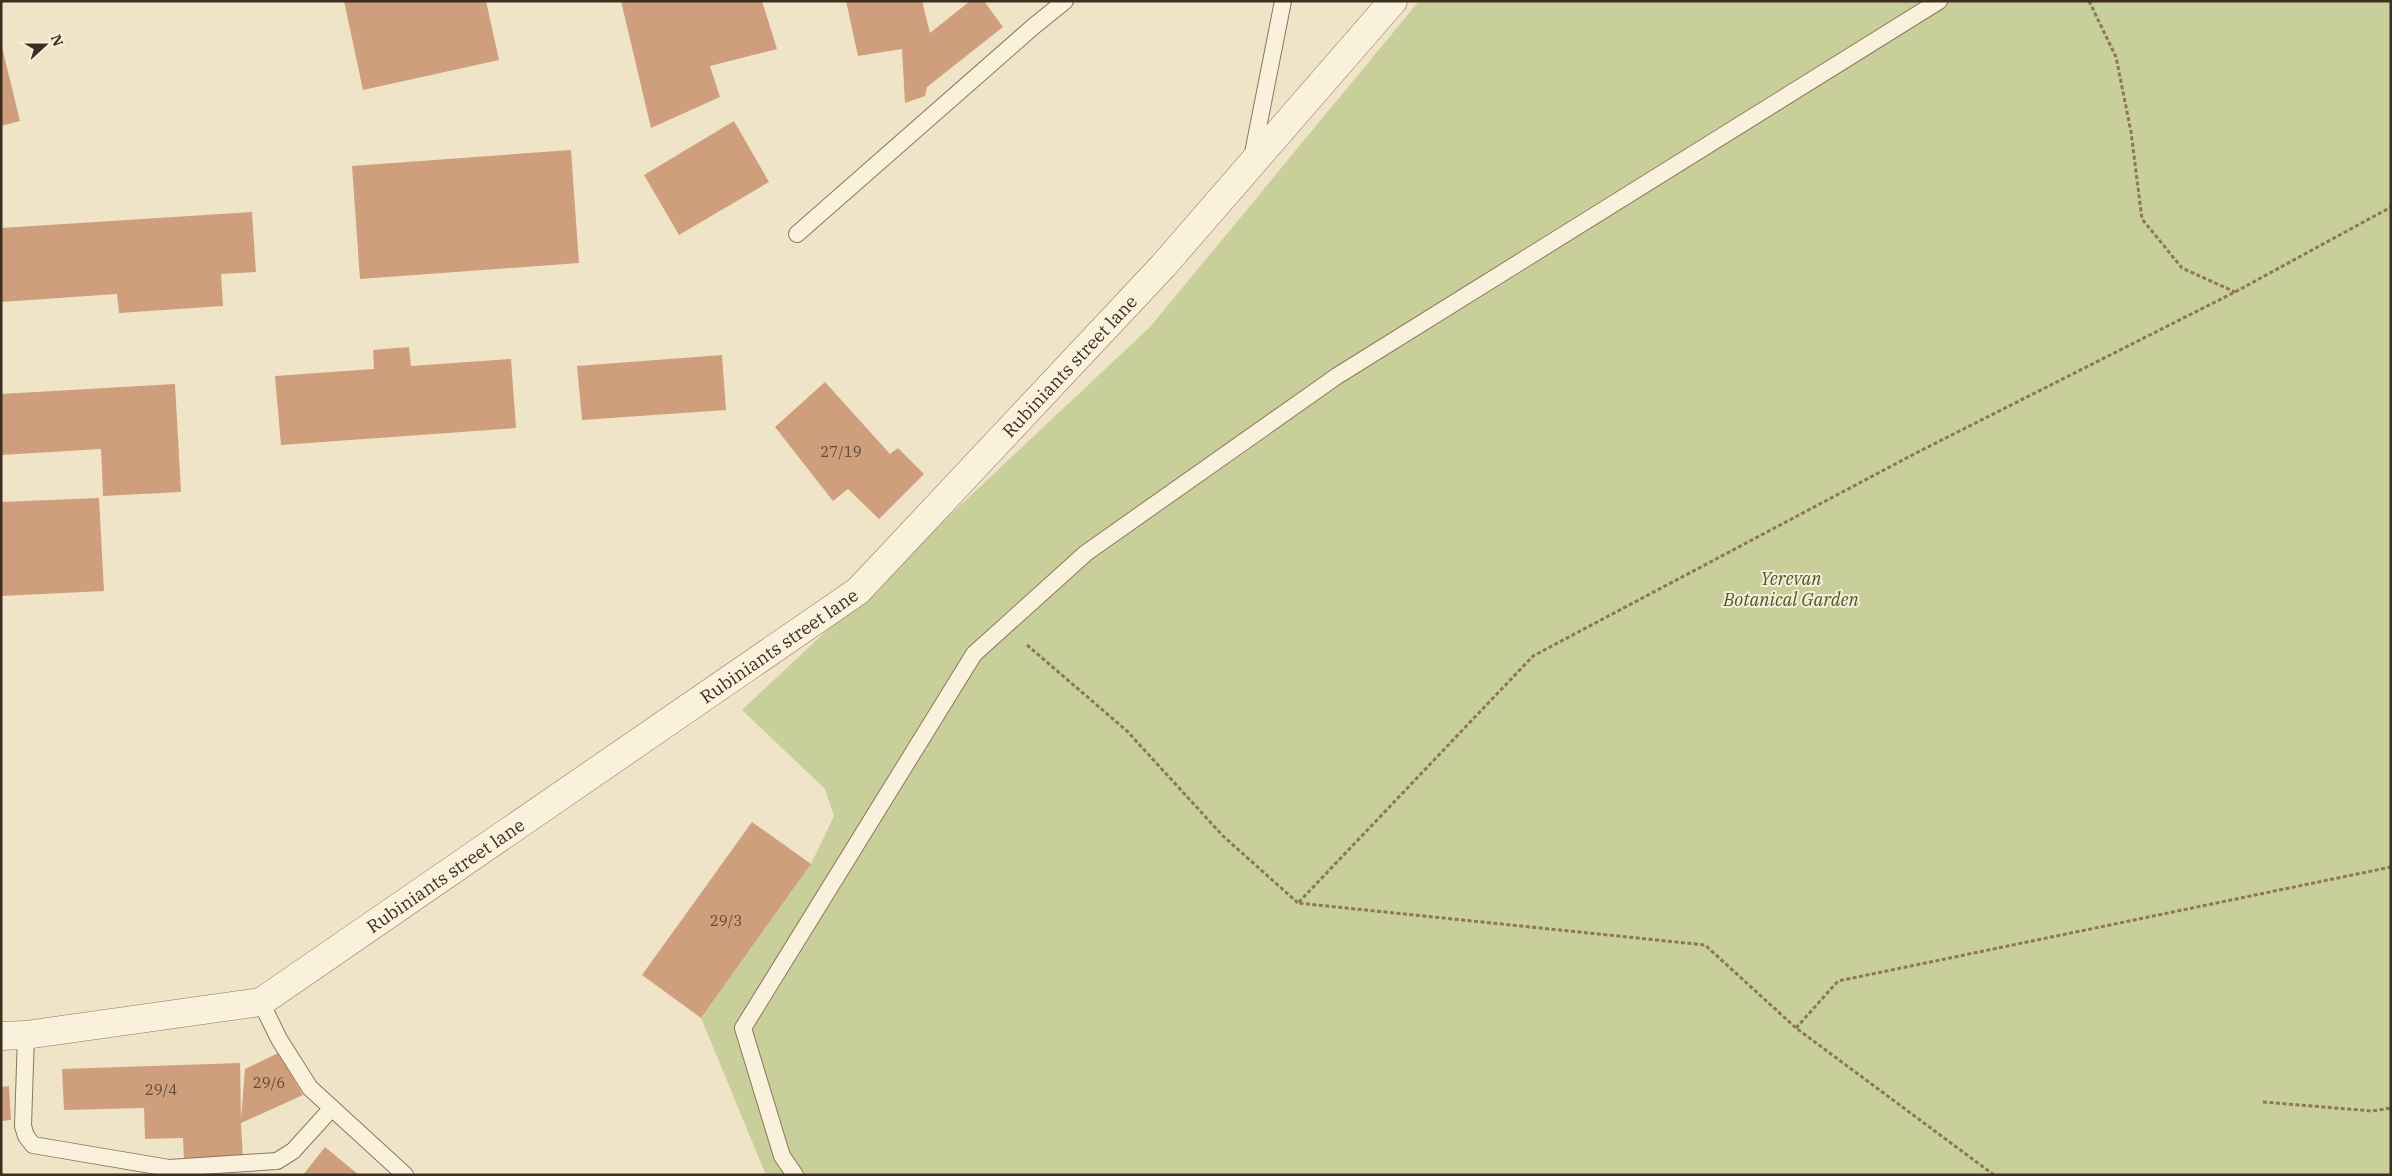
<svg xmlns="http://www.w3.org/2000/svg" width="2392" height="1176" viewBox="0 0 2392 1176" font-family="'IBM Plex Serif',serif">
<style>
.green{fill:#c9cf9b}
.building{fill:#cf9f7d}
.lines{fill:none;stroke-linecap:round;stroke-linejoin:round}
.service-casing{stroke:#8d765c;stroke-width:18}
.tertiary-casing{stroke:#8d765c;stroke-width:29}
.path{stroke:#8d765c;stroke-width:3;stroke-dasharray:4 2.5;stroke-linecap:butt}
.service{stroke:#faf1dc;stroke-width:16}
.tertiary{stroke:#faf1dc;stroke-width:28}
.labels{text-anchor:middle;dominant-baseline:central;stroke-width:4;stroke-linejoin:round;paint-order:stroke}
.number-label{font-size:15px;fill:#624a37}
.street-label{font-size:18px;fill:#3d2e20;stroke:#f7eed8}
.park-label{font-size:18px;font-style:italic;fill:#4d5a26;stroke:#f7eed8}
</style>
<rect width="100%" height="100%" fill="#f0e4c8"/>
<path class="green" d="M1419,1H2391V1175H766L701,1018L811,864L834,816L825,789L742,710L1150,327Z"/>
<g class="building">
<path d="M344,1H486L499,60L363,90Z"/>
<path d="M621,1H762L777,49L710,66L720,97L651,128Z"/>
<path d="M846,1H922L930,33L970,1H984L1003,27L927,87L925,96L905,103L902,49L858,56Z"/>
<path d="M1,43L20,121L1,126Z"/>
<path d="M734,121L769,182L679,235L644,175Z"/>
<path d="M571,150L579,263L360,279L352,166Z"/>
<path d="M252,212L256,272L221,274L223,306L119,313L117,294L1,302V228Z"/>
<path d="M409,347L411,366L511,359L516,428L281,445L275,376L374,369L373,350Z"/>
<path d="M722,355L726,410L582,420L577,366Z"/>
<path d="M825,382L890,454L898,448L924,474L879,519L848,489L833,501L775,427Z"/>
<path d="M175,384L181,492L103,496L101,449L1,455V394Z"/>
<path d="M99,498L104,591L1,596V502Z"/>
<path d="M752,822L811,864L701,1018L642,975Z"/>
<path d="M278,1053L303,1095L241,1123L243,1160L184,1161L183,1138L145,1139L144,1108L64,1110L62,1069L240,1063L241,1119L245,1069Z"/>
<path d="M9,1086L11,1120L1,1121V1087Z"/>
<path d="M325,1147L359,1175H303Z"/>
</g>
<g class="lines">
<g class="service-casing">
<g id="service">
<path d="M1252,158L1283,1"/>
<path d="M797,234L1034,26L1065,1"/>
<path d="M261,1002L279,1039L310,1088L405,1175"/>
<path d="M26,1035L23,1126L26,1136L33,1145L169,1168L277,1161L293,1151L332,1108"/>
<path d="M795,1175L782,1156L743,1028L974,654L1086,553L1337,376L1939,1"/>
</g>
</g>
<g class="tertiary-casing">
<g id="tertiary">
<path id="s1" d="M1,1036L26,1035L261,1002L858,591L1163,266L1393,1"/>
</g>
</g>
<g class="path">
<path d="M2089,1L2116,57L2131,132L2142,219L2182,268L2235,292"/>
<path d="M1027,645L1127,731L1223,836L1298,903"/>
<path d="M1796,1028L1838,981L2391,867"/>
<path d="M2263,1102L2372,1111L2391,1108"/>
<path d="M1994,1175L1796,1028L1705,945L1298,903L1533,656L1916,453L2235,292L2391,207"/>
</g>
<use href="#service" class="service"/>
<use href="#tertiary" class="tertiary"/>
</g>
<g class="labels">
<g class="number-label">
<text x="841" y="451">27/19</text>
<text x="726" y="920">29/3</text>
<text x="269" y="1082">29/6</text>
<text x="161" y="1089">29/4</text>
</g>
<g class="street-label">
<text stroke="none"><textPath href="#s1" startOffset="1296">Rubiniants street lane</textPath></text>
<text stroke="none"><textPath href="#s1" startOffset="891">Rubiniants street lane</textPath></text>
<text stroke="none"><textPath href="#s1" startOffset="486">Rubiniants street lane</textPath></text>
</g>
<g class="park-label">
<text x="1791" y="578">Yerevan<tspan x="1791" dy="21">Botanical Garden</tspan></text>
</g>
</g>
<rect width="2392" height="1176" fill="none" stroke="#3d2e20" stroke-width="5"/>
<g transform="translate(45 45) rotate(69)" stroke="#f7eed8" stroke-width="4" paint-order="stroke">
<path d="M0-4L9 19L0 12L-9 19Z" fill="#3d2e20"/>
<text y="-8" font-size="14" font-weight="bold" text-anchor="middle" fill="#3d2e20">N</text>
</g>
</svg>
